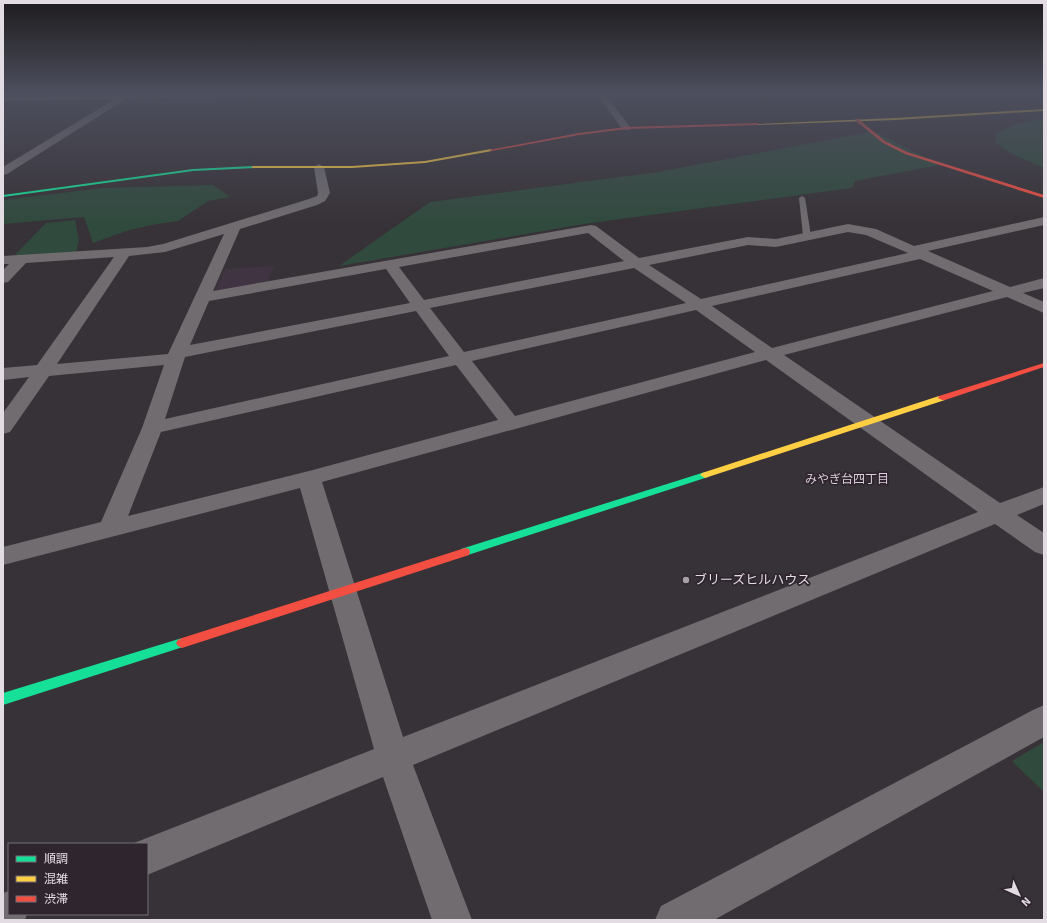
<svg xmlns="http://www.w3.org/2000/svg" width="1047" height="923" viewBox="0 0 1047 923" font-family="Signika,'Noto Sans JP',sans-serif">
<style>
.built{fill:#413442}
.green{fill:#314a3e}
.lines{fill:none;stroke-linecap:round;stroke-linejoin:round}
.river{fill:#3a4b64;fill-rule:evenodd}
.path{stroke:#736f73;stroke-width:1;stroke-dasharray:0.5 1;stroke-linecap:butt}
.lane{fill:#706c70;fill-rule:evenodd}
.street{fill:#706c70;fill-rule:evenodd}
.fast{fill:#16e098;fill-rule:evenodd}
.slow{fill:#ffcf43;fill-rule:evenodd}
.jam{fill:#f24e42;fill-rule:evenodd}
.poi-dot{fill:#a7a0a7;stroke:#2f252f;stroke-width:1.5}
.labels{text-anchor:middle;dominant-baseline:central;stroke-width:3.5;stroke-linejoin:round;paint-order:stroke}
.neighbourhood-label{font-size:12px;fill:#dacdda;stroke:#2f252f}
.near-poi-label{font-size:13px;fill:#e3dce3;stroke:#2f252f;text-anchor:start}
</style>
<rect width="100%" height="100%" fill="#373237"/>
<path class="built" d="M274,266L267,283L225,292L216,289L225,269Z"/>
<g class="green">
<path d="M1044,118V168L1014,155L995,143L996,133L1015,124Z"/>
<path d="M874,131L940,165L855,181L852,188L584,224L339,266L430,202L658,172Z"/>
<path d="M213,185L230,197L208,201L178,221L151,225L126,231L93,243L84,217L3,224V200L103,188Z"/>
<path d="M75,220L79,241L76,252L14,256L46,223Z"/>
<path d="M1044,742V792L1012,761Z"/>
</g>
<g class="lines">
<path class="river" d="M3,93H134L132,96L126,98L3,100Z"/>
<path class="path" d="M972,98L987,93"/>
<path class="lane" d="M802,196L805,198L811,236L807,238L803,236L799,198Z"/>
<g class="street">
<path d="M155,93H275L271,95L126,99L7,174L3,175V167L115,99L3,101V97Z"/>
<path d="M596,93H604L631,128L629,130H623Z"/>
<path d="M319,164L324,167L330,193L325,201L317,205L240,229L213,291L591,225L596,226L639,258L748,237L776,239L848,224L876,229L914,246L1044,217V225L928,251L1010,287L1044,278V288L1023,293L1044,302V313L1007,297L784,355L1000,503L1044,487V504L1017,515L1044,533V555L1035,552L995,524L413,765L472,920H432L383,777L147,875V844H133L134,843L374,749L300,488L3,565V547L101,522L142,428L164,365L49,376L10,432L3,434V413L29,377L3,380V368L37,365L114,257L26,263L8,282L3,283V270L9,264H3V256L147,247L163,244L309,199L317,196L318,193L314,167ZM848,232L866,235L908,253L701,299L649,265L748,245L776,247ZM588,233L624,261L424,300L399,267ZM224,234L168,354L57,364L129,256L165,252ZM920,259L993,291L772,348L712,306ZM634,268L686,303L464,352L430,308ZM386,269L410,303L190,345L209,301ZM696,310L755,352L515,416L472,361ZM416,311L449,356L165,419L185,357ZM766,360L978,512L403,737L322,482ZM456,365L498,420L309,471L128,516L161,432Z"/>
<path d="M1044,705V737L714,920H655L661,906L1033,710Z"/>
<path d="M9,891V914H27L25,920H3V893Z"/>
</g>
<g class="fast">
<path d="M253,166L255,168L193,171L3,197V195L193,169Z"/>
<path d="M705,472L708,473L710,475L708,477L465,556L461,555L460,552L461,549Z"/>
<path d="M182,638L186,640L188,643L186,646L3,705V693Z"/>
</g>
<g class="slow">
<path d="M1044,109V111L895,120L758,125L756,124L895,118Z"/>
<path d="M491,149L492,151L425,163L352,168H253L251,167L253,166H352L425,161Z"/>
<path d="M939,396H942L946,398L945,400L708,477L705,478L700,475L702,473Z"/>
</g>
<g class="jam">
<path d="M856,119H858L885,141L907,152L1044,195V198L905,154L883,143L856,121Z"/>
<path d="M758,123L759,125L626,129L579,135L491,151L489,150L579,133L626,127Z"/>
<path d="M1044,363V367L945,400H942L938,398L939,396Z"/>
<path d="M465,548L469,549L470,552L469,555L182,648L178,646L176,643L178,640L182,638Z"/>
</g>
</g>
<linearGradient id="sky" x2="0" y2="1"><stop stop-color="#1e1c1e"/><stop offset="0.42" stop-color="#4d4f5e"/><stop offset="1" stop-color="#4d4f5e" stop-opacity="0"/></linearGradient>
<rect width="1047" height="222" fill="url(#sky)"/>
<circle class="poi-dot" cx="686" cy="580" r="4"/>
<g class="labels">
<g class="neighbourhood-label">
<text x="847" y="479">みやぎ台四丁目</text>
</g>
<g class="near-poi-label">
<text x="694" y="580">ブリーズヒルハウス</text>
</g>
</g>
<rect width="1047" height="923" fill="none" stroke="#e3dce3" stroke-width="8"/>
<rect x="8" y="843" width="140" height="72" fill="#2f252f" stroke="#776e77"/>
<rect x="16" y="856" width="20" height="6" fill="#16e098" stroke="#776e77"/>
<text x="44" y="863" font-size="12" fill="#e3dce3">順調</text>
<rect x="16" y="876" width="20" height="6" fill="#ffcf43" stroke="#776e77"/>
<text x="44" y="883" font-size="12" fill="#e3dce3">混雑</text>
<rect x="16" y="896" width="20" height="6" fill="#f24e42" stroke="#776e77"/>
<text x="44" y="903" font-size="12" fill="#e3dce3">渋滞</text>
<g transform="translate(1019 895) rotate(135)" stroke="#2f252f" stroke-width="3" paint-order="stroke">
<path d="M0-3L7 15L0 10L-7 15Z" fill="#e3dce3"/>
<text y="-6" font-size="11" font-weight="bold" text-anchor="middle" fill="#e3dce3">N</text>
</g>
</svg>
